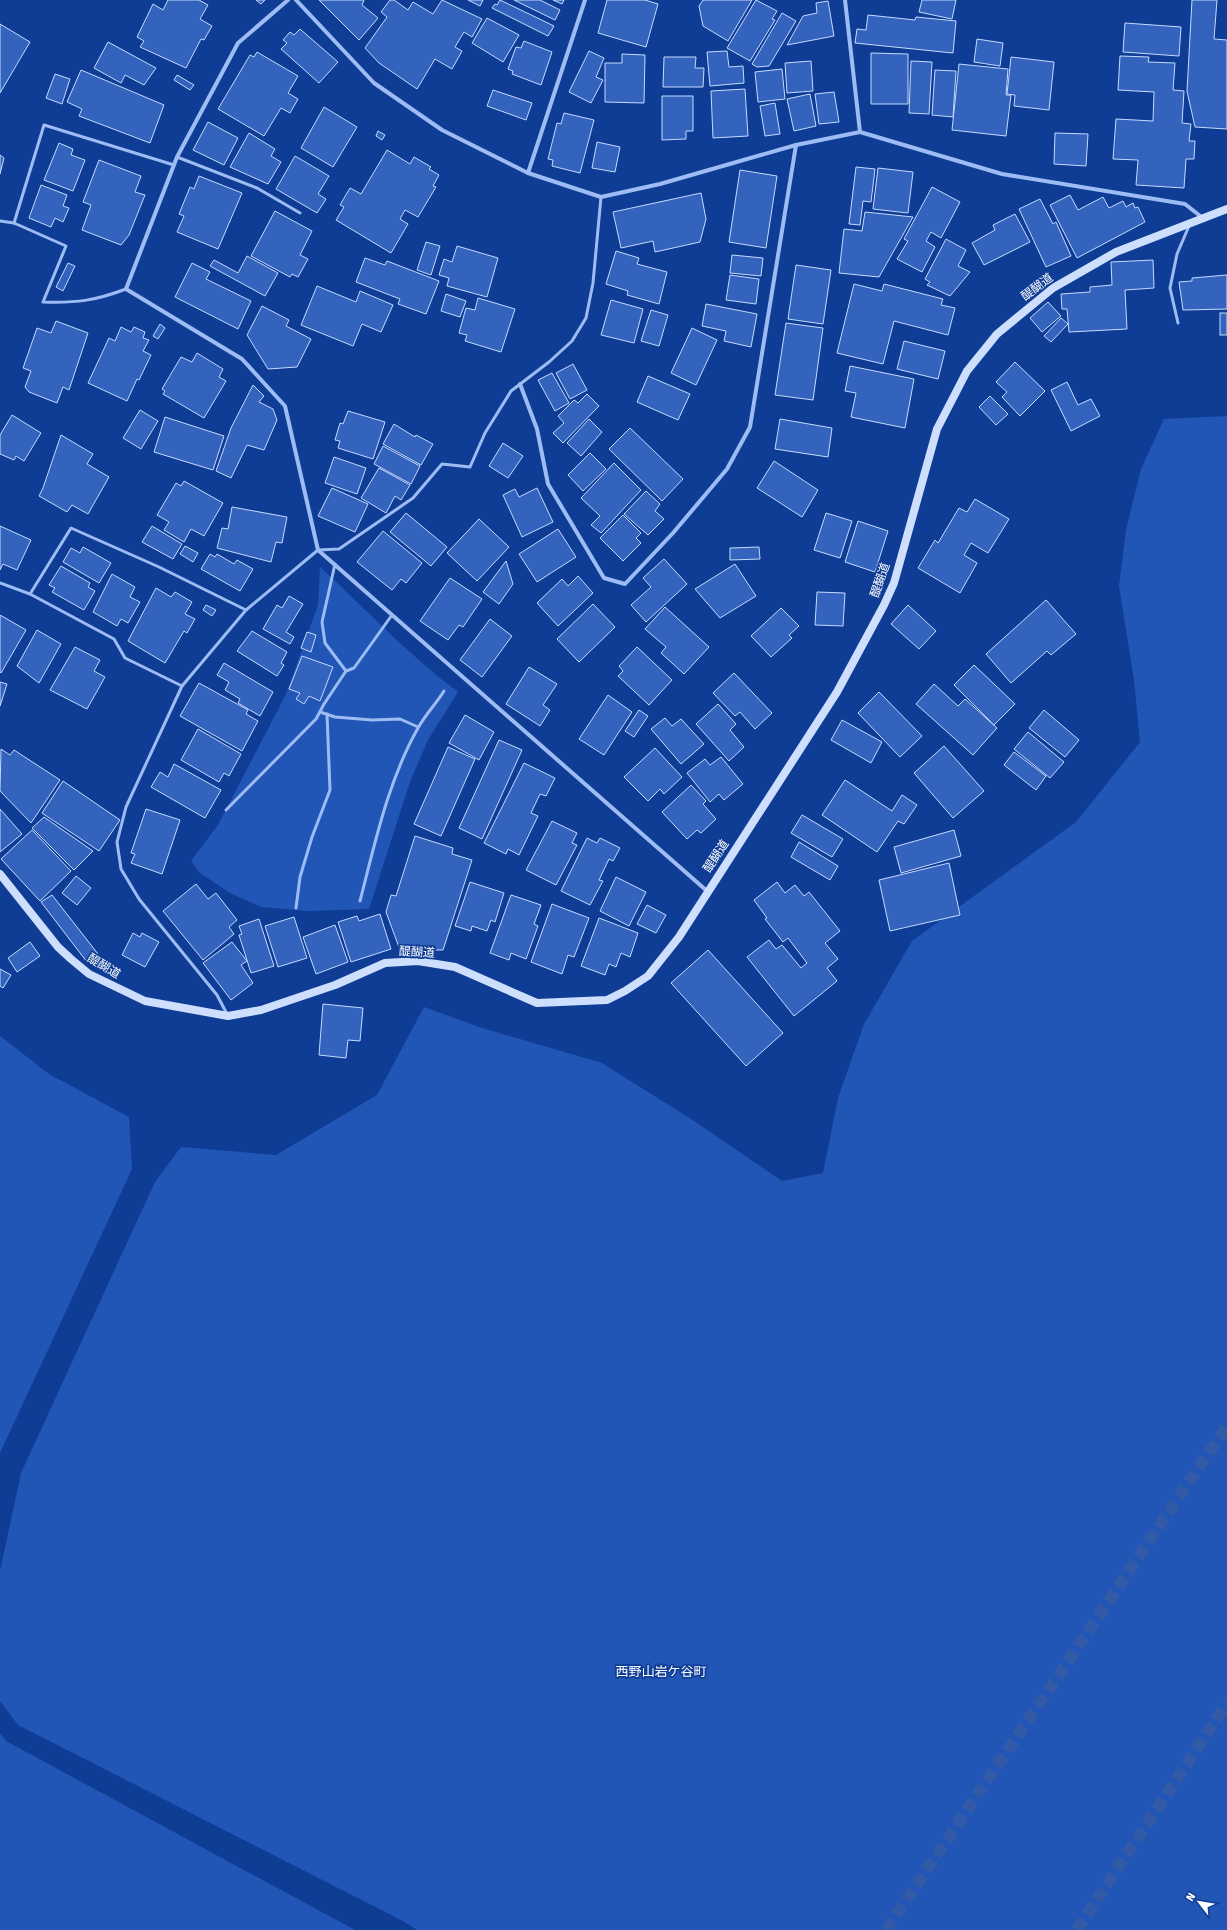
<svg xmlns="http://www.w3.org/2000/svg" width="1227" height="1930" viewBox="0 0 1227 1930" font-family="'Fira Sans','Noto Sans JP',sans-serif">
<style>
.green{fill:#2155b6}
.building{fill:#3363bd;stroke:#c6dafe}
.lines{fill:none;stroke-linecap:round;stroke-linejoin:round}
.highway-tunnel{stroke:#335aa6;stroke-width:12;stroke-dasharray:12 6;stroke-linecap:butt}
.lane{stroke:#9ebcf4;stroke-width:3}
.street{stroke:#9ebcf4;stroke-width:4}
.secondary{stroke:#cedefd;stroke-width:8}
.labels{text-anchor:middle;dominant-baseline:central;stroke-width:3.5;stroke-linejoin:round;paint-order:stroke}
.street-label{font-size:12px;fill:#fff;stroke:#0f3d96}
.neighbourhood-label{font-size:13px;fill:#fff;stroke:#0f3d96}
</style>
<rect width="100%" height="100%" fill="#0f3d96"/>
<g class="green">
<path d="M1227,416V1930H417L403,1921L18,1725L0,1701V1571L21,1473L155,1182L181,1147L276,1155L377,1095L424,1007L482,1028L602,1063L694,1121L782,1181L823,1173L838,1098L864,1024L912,941L1076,822L1140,742L1134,680L1119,586L1126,530L1141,469L1164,419Z"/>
<path d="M320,567C366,609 407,654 458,692L428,740L410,782L369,909L308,911L261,907L230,893L200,873L191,861L218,825L286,694L318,605Z"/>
<path d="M0,1036L49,1074L129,1117L132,1169L0,1453Z"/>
<path d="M0,1733L6,1741L355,1930H0Z"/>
</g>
<g class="building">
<path d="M168,0H199L208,5L200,19L212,26L204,40L201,39L186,68L140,47L144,41L137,37L153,4L163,10Z"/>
<path d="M256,0H265L261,4Z"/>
<path d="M319,0H364L362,5L378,18L359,40Z"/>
<path d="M390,0H394L408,10L413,2L433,14L442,0L482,19L472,37L464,32L455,47L462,51L452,69L435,59L417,89L379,63L365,48L387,17L381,12Z"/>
<path d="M468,0H483L480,6Z"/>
<path d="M500,0L554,26L548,36L492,8L495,4L497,5Z"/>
<path d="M514,0H540L560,10L555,20Z"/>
<path d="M553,0H564L562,4Z"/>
<path d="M607,0H645L658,4L646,47L598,33Z"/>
<path d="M703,0H752L728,41L703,26L699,6Z"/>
<path d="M756,0L777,11L772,19L775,20L750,61L727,48Z"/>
<path d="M922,0H956L952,19L919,12Z"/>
<path d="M1192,0H1217L1214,39L1227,40V129L1195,127L1187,91Z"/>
<path d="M828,1L834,36L787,45L803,16L817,13L816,3Z"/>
<path d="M782,13L796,21L769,66L757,67L752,64Z"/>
<path d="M868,15L915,20L916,17L956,21L953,53L855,43L857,29L866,30Z"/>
<path d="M487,18L519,35L503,62L472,43Z"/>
<path d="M1125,23L1181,27L1179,56L1123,52Z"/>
<path d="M0,24L30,42L0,93Z"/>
<path d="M300,29L338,62L319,83L281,49L287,43L283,40L290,32L294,35Z"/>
<path d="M977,39L1003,43L1000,66L974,62Z"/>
<path d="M524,41L552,52L541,85L512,74L513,71L508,69L516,47L521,48Z"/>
<path d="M108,42L156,68L144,85L125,75L121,83L94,68Z"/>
<path d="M589,51L604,58L596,77L603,80L591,103L569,92Z"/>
<path d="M727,51L729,67L743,66L744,83L710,86L707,52Z"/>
<path d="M257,52L298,76L288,93L298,99L290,113L281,108L264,136L218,109L250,55L254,57Z"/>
<path d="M871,53L908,54V104H871Z"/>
<path d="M622,54L645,55L644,103L605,102V63H622Z"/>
<path d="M1120,56L1149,57L1148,62L1175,63L1173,90L1184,91L1182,123L1191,124L1189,141H1195L1194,159H1186L1184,188L1136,185L1138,160L1113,159L1116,119L1153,121L1154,92L1118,90Z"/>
<path d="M664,57H696L695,68H704L703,87H663Z"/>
<path d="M1011,57L1054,62L1049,110L1014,106L1015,95L1007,94Z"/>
<path d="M811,61L813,91L787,93L785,63Z"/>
<path d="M911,61L932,62L929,114L909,113Z"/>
<path d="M959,64L1008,69L1006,95H1011L1006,136L952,130Z"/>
<path d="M782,69L785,99L758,102L755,72Z"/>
<path d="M81,70L164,105L150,143L79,116L82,109L67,102Z"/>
<path d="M935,70L956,71L953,117L932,115Z"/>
<path d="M55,74L70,79L62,104L46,98Z"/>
<path d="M177,75L194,85L190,90L174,80Z"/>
<path d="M745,89L748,136L713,138L711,91Z"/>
<path d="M493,90L532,103L526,120L487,106Z"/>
<path d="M834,92L839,122L819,124L815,94Z"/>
<path d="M810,94L816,126L794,131L787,99Z"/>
<path d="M662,96H693V131H686V139L662,140Z"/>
<path d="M775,103L780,134L765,136L760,106Z"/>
<path d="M324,107L357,127L333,167L301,148Z"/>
<path d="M564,113L594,120L580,173L552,166L553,160L548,159L557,123L561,124Z"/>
<path d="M208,122L238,138L224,165L193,150Z"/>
<path d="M378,131L385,135L382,140L376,136Z"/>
<path d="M249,133L275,149L271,156L281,162L268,184L230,167Z"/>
<path d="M1055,133L1088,134L1086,166L1054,164Z"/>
<path d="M597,142L620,147L615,172L592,168Z"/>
<path d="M59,143L73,149L71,155L85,160L73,191L44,180Z"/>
<path d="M387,150L410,164L414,157L431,167L429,169L439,175L433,186L436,187L418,217L405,210L400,219L408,224L391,253L336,220L344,207L340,205L350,188L361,194Z"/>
<path d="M0,155L4,158L0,174Z"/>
<path d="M295,156L329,176L318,194L326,199L317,213L276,189Z"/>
<path d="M99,160L141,176L135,192L145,195L129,235L121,245L82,230L91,205L83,202Z"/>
<path d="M856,167L875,169L871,202L863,201L860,225L849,224Z"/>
<path d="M878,168L913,172L908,213L873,209Z"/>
<path d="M740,170L777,176L766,248L729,242Z"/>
<path d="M199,176L242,193L218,249L177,232L184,216L179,214L190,187L194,189Z"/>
<path d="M41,185L67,195L63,206L69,208L63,222L55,218L51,227L29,218Z"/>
<path d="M932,187L960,202L941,238L931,232L926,241L935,247L922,272L897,259L908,241L904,239Z"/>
<path d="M701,193L706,219L700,242L655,252L653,241L621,248L613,212Z"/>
<path d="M1070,195L1078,210L1103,197L1109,208L1123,201L1126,207L1133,203L1135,208L1138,207L1145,222L1077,258L1050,205Z"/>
<path d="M1040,199L1053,224L1056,222L1071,256L1046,267L1019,209Z"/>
<path d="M275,211L312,231L300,255L308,259L298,277L292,274L290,277L251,256Z"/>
<path d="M865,212L913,217L879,277L839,273L844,229L862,231Z"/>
<path d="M1015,214L1030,242L984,265L972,243L995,230L993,225Z"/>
<path d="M946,239L966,250L958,266L970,272L950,296L927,285L930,282L925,279Z"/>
<path d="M426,242L440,246L431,275L417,270Z"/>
<path d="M457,246L498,258L487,297L447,286L449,278L439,275L444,259L452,262Z"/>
<path d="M616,251L639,258L637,264L667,272L659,304L627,295L628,291L606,284Z"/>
<path d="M732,255L763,258L761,276L730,273Z"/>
<path d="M247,256L278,273L265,296L210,266L214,260L238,273Z"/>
<path d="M365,258L385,265L387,261L439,281L426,314L398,304L400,299L356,282Z"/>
<path d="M1153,260L1154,288L1125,290L1127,329L1069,332L1067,309H1062L1061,294L1090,292V287L1112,285L1111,262Z"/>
<path d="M68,263L75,266L63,291L56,287Z"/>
<path d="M192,263L210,272L206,279L251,301L238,329L175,297Z"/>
<path d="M796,265L831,270L823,324L788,319Z"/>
<path d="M730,275L759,279L756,304L726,300Z"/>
<path d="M1227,275V309L1183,310L1179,282L1192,281V278Z"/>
<path d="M854,284L882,291L884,284L943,299L941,305L955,308L948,335L894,321L883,364L837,353Z"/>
<path d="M317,286L356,302L360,291L393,305L381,332L362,324L353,346L301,325Z"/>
<path d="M446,294L466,301L460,317L441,311Z"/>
<path d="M478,298L515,309L501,352L465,341L467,335L459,333L466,308L475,310Z"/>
<path d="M611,300L643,309L634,343L601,335Z"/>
<path d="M1048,302L1061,316L1042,332L1030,318Z"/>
<path d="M706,304L757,314L751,347L724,341L726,331L702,326Z"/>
<path d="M262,306L289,320L286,326L311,339L297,367L268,369L247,335Z"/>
<path d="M651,310L668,315L659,346L641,341Z"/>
<rect x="1220" y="313" width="7" height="22"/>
<path d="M1061,318L1068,324L1051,342L1044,336Z"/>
<path d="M56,321L88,333L69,390L63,387L57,403L29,392L25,387L31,371L23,368L37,328L51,333Z"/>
<path d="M786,323L823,328L813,400L775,395Z"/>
<path d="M160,324L165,328L158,339L153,336Z"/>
<path d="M121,327L131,332L134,327L145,332L143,338L149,340L143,351L151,355L139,380L137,379L127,401L88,383L109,338L115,341Z"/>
<path d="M692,328L717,340L696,385L671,373Z"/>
<path d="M904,341L945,351L938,379L897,369Z"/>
<path d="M197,353L223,369L219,377L226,381L204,418L163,394L165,391L162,389L181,357L192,362Z"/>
<path d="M1015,362L1045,391L1020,416L1002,397L1007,392L996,382Z"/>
<path d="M573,364L587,390L570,399L556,373Z"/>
<path d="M850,366L914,379L905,428L851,417L856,393L845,391Z"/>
<path d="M552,373L569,403L555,411L538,380Z"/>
<path d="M648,376L690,394L678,420L637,402Z"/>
<path d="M1067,382L1078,405L1091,399L1100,416L1071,431L1051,390Z"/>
<path d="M253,385L264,396L259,402L273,409L277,420L264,450L247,445L231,478L216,471L231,428Z"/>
<path d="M587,394L599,406L563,443L553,433L564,423L558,416L574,400L578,403Z"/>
<path d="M990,396L1008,414L996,425L979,407Z"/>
<path d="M140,410L158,421L141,449L123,438Z"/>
<path d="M348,411L385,422L373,459L338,448L340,441L335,440L340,423L343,424Z"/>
<path d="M12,415L41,433L24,461L16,456L14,460L0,454V435Z"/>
<path d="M165,417L224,436L213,470L154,452Z"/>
<path d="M589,419L602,432L581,456L567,443Z"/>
<path d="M780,419L832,428L828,457L775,449Z"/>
<path d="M394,424L415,437L416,435L433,444L421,465L383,444Z"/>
<path d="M630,428L683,479L662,501L609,449Z"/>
<path d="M61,435L93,454L87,464L109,477L88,514L72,505L67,512L39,496L43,488Z"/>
<path d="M503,443L523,456L508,478L489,466Z"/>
<path d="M383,446L420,466L411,484L374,464Z"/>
<path d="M590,453L606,469L583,491L568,475Z"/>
<path d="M334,457L366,468L357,494L325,483Z"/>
<path d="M774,461L818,490L802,517L757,488Z"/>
<path d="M614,463L641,490L601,533L591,525L600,516L581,498Z"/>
<path d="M379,468L410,485L401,500L395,496L386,513L361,498Z"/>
<path d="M184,481L223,503L204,536L191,529L184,542L164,530L169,522L157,515L176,483L181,486Z"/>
<path d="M332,488L368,504L355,532L318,516Z"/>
<path d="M537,488L553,522L522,537L503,495L515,489L519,497Z"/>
<path d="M646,491L660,504L655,511L664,519L648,535L624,514Z"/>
<path d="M975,499L1009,519L988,553L971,543L964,555L977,563L960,593L918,568L935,540L938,543L959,508L967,512Z"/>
<path d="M232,507L287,517L282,543L276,542L271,562L217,548L222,528L228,529Z"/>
<path d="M406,513L447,547L431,566L390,532Z"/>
<path d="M826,513L852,521L840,558L814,550Z"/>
<path d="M623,515L641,533L636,538L641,543L623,561L600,538Z"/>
<path d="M479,519L509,547L477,581L447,553Z"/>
<path d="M858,521L888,531L875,572L845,562Z"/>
<path d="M0,526L31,540L17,570L3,564L0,570Z"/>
<path d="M152,526L182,544L173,559L142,542Z"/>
<path d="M558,529L576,557L537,582L519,554Z"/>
<path d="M383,531L422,563L406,583L401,579L392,590L357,562Z"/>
<path d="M185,546L198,553L193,562L180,554Z"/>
<path d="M83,547L111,563L99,583L63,562L71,548L80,553Z"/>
<path d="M759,547L760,559L730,560V548Z"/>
<path d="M210,554L215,557L217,554L234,564L237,560L253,569L240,591L201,569Z"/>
<path d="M664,559L687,584L646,622L631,605L651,587L643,578Z"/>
<path d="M506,561L513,584L499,604L483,592Z"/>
<path d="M735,564L756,596L720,618L695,589Z"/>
<path d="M61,566L90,583L88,587L95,591L84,610L52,592L55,588L49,585Z"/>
<path d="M112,574L135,587L130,597L140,602L128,623L121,619L117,626L93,612Z"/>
<path d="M578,576L593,593L558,626L537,603L562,579L568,586Z"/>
<path d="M450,578L482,599L463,627L459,625L448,640L420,621Z"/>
<path d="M156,588L171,597L175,592L192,602L185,614L195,619L187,633L184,631L165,663L128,641Z"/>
<path d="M817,592L845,593L843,626L815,625Z"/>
<path d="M289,596L303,604L286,632L294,637L290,644L263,629L277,605L282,608Z"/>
<path d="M1046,600L1076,634L1051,655L1047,651L1011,683L986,654Z"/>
<path d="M593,604L615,627L579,662L557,639Z"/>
<path d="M206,605L216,610L212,616L203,610Z"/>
<path d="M908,605L936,631L919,649L891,624Z"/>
<path d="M665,607L709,647L684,674L661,653L666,647L645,629Z"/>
<path d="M781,608L799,626L789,635L792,638L771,657L751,636Z"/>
<path d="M0,615L26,630L1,673L0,672Z"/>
<path d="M490,619L512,636L482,677L460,660Z"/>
<path d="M37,630L61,644L39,683L17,666Z"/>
<path d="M252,631L287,652L281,663L284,665L277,676L237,651Z"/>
<path d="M307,632L316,635L311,652L301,648Z"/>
<path d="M75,647L100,660L94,671L105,677L87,709L50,690Z"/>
<path d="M637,647L672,680L649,705L618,676L623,671L619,666Z"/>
<path d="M302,656L333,667L320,701L309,696L304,704L296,699L300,693L289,689Z"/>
<path d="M224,663L273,692L260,716L238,703L240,699L225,690L229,682L217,675Z"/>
<path d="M974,665L1015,704L994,725L954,685Z"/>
<path d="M529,667L557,684L543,705L550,710L540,726L506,704Z"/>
<path d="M734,673L772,713L755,729L740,712L735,716L713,693Z"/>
<path d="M0,682L7,684L0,706Z"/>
<path d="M199,683L248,710L246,714L258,721L242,751L180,716Z"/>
<path d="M934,684L958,706L965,699L997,728L973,755L916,704Z"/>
<path d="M879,692L922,736L900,757L858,713Z"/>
<path d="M608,695L632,712L604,755L579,739Z"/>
<path d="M718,704L736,724L730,730L744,747L729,761L696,724Z"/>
<path d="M639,710L648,716L634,737L625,731Z"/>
<path d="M1044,710L1079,740L1065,757L1029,728Z"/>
<path d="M465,715L494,732L479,760L449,743Z"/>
<path d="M665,718L672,726L681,719L704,744L681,764L651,729Z"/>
<path d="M842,720L882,742L871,763L831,740Z"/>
<path d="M198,729L241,754L229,776L224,773L219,782L181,760Z"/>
<path d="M1028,732L1064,762L1050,778L1014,749Z"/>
<path d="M499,740L522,750L482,839L459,828Z"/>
<path d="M944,746L984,791L953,818L914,773Z"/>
<path d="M448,747L475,759L441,836L414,824Z"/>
<path d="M655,748L682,777L664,794L660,789L648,801L624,777Z"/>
<path d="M1,749L10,755L14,750L60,780L31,823L0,791Z"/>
<path d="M1014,752L1046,776L1036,790L1004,765Z"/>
<path d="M721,757L743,784L724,800L719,794L710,802L687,773L705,759L710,765Z"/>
<path d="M524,763L555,778L546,796L540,794L531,813L538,816L519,855L508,849L506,854L484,843Z"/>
<path d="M174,764L221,790L205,818L151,787L160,772L168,777Z"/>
<path d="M845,780L892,811L902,795L917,805L904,824L898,821L877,852L822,815Z"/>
<path d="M63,781L120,820L99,851L42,813Z"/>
<path d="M691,785L706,801L703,804L716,819L701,833L697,830L687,839L662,812Z"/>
<path d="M0,809L22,834L0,852Z"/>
<path d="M146,809L180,820L162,874L131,863L135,854L131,853Z"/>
<path d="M802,815L843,839L832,857L791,833Z"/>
<path d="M44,817L93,851L74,870L32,828Z"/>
<path d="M552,821L577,833L572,843L577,845L556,885L526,870Z"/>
<path d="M32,830L71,871L40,901L1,859Z"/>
<path d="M954,830L961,856L901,873L894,847Z"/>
<path d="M415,836L453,848L452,854L472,860L443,950H400L386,912L391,895L396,896Z"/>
<path d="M587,838L597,843L600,838L620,848L613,861L609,859L599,880L603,881L590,905L561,891Z"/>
<path d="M799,842L838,866L830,880L791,857Z"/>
<path d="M949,863L960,915L890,931L879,880Z"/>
<path d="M76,876L91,888L77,905L62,893Z"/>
<path d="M616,877L646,892L629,926L600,911Z"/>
<path d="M470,882L504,893L495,922L491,920L487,931L472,926L471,931L455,926Z"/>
<path d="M777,882L785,893L795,885L804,896L809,892L840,931L825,943L838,959L827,968L837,981L794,1016L747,957L769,940L776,949L782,945L801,968L807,963L788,938L783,942L765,919L767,918L754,900Z"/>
<path d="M196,884L208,899L216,893L237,920L229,927L234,934L203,960L163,911Z"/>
<path d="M52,895L98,954L87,962L41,902Z"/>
<path d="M511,895L541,905L534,924L538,926L526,959L511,953L509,960L490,953Z"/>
<path d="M552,904L589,918L574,957L568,955L562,974L531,962Z"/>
<path d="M647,905L666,915L656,933L637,924Z"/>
<path d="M380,914L391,949L351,962L338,922L357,916L359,921Z"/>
<path d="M294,917L307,958L278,967L265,926Z"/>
<path d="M599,918L638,933L630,957L621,953L616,967L609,964L605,975L581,966Z"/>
<path d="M259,919L274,966L251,973L239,935L242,934L239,926Z"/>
<path d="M335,925L348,962L316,974L303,937Z"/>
<path d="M133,933L140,937L142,933L159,942L145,967L122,955Z"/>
<path d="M30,942L40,956L17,972L8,958Z"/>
<path d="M232,942L247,961L241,965L253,983L231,1000L203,963Z"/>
<path d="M708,950L783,1033L746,1066L671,983Z"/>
<path d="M0,969L11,975L3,988L0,986Z"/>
<path d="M323,1004L363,1008L360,1041L348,1040L346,1058L319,1055Z"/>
</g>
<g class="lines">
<g class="highway-tunnel">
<path d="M886,1930L1227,1426"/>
<path d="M1077,1930L1227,1703"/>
</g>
<g class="lane">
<path d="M177,157L257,188L300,213"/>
<path d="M0,221L14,223L44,125L174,165"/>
<path d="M14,223L66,246L43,302C77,303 94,301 126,289"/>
<path d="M1178,323L1170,288L1177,254L1189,226"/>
<path d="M0,583L30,594L114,639L125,658L182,686"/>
<path d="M30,594L71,528L159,567L246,610"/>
<path d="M346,671L354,668L392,615"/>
<path d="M320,712L335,717L372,720L400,719L418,727"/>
<path d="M226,810L316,719L324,704L346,671L325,643L322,622L335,564"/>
<path d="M360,901C375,843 388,781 418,728C425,715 436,704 444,691"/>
<path d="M296,908L300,877L312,837L330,790L327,714"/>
<path d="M227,1014L217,995L139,899L121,869L117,842L126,807L182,686L246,610L318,550L339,549L413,498L442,464L470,467L485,433L511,391L549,362L572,341L586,318L593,283L601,197"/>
</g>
<g class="street">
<path d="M288,0L238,43L177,157L126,289L242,359L285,406L318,550L707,891"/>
<path d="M296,0L374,83L442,130L528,173L601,197L660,184L796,145L860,132L1002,174L1185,204L1204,219"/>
<path d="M845,0L860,132"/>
<path d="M528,173L585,0"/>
<path d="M520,384L537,429L548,484L604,578L625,584L673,533L727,469L750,427L796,145"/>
</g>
<path class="secondary" d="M0,874L58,947L71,959L89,974L145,1001L228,1016L261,1010L335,985L385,963L418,961L455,967L537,1003L607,1000L625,991L648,976L679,937L837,692L884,605L894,583L937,429L967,371L997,334L1053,288L1116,252L1227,209"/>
</g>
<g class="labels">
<g class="street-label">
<text transform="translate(1037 287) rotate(-37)">醍醐道</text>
<text transform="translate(880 580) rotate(-71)">醍醐道</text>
<text transform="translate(716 856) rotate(-57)">醍醐道</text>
<text transform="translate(417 952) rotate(3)">醍醐道</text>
<text transform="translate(104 966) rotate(31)">醍醐道</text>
</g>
<g class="neighbourhood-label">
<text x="661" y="1671">西野山岩ケ谷町</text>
</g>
</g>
<g transform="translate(1199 1902) rotate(301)" stroke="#0f3d96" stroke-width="3" paint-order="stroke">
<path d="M0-3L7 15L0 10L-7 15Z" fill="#ffffff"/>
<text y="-6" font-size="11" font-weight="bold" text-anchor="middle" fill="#ffffff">N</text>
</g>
</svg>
